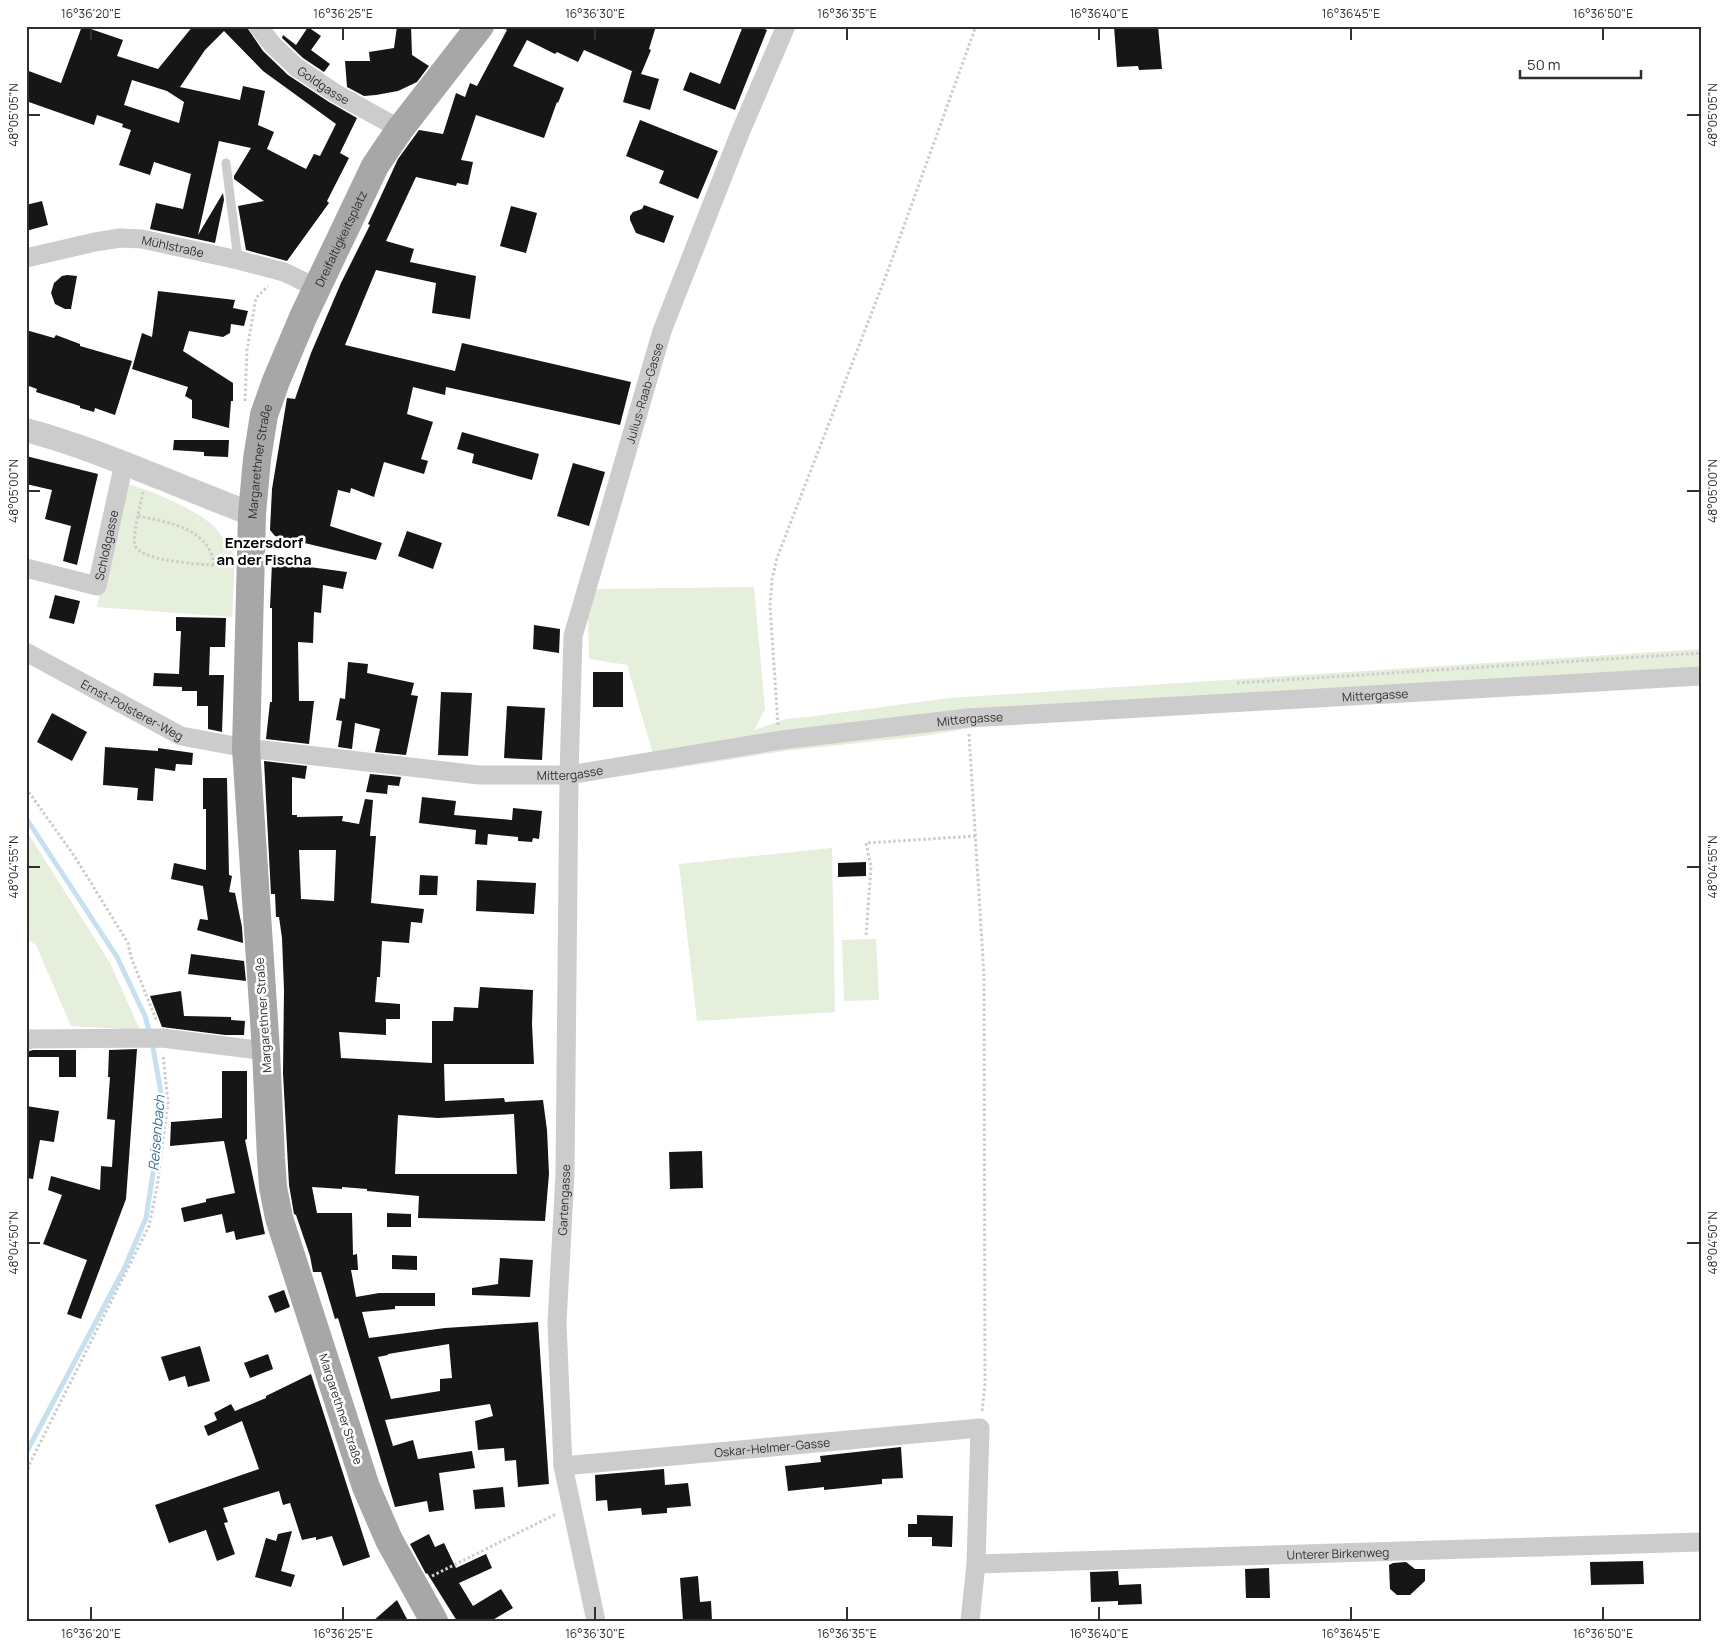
<svg xmlns="http://www.w3.org/2000/svg" width="1727" height="1647" viewBox="0 0 1727 1647" font-family="Manrope,sans-serif">
<style>
.green{fill:#e6eedc}
.lines{fill:none;stroke-linecap:round;stroke-linejoin:round}
.stream{stroke:#c7e0ef;stroke-width:5}
.building{fill:#161616;fill-rule:evenodd}
.path{stroke:#ccc;stroke-width:3;stroke-dasharray:2.5 2.5;stroke-linecap:butt}
.service{stroke:#ccc;stroke-width:9}
.minor{stroke:#ccc;stroke-width:19}
.tertiary{stroke:#ccc;stroke-width:24}
.primary{stroke:#a7a7a7;stroke-width:28}
.ticks{fill:none;stroke:#2f2f2f;stroke-width:2}
.labels{text-anchor:middle;dominant-baseline:central;stroke-width:5;stroke-linejoin:round;paint-order:stroke}
.street-label{font-size:12px;fill:#2f2f2f;stroke:#fff}
.water-label{font-size:14px;font-style:italic;fill:#367498;stroke:#fff}
.quarter-label{font-size:15px;font-weight:bold;fill:#000;stroke:#fff}
.neatline{fill:none;stroke:#2f2f2f;stroke-width:2}
.ticks-label{font-size:12px;text-anchor:middle;fill:#2f2f2f}
</style>
<rect width="100%" height="100%" fill="#fff"/>
<g class="green">
<path d="M123,482L152,492L183,506L202,517L214,526L225,540L235,556L232,617L97,607Z"/>
<path d="M754,587L765,709L754,730L786,719L815,716L949,698L1701,649V683L984,726L923,736L785,751L658,771L627,665L589,659L588,615L596,589Z"/>
<path d="M26,830L110,963L140,1030L71,1026L36,945L26,939Z"/>
<path d="M832,848L835,1012L697,1021L679,864Z"/>
<path d="M876,939L879,1000L844,1001L842,940Z"/>
</g>
<g class="lines">
<g class="stream">
<path d="M26,818L117,957L145,1016L150,1034"/>
<path d="M26,1453L124,1269L146,1218L159,1135L161,1093L152,1042"/>
</g>
</g>
<g class="building">
<path d="M82,26L123,40L117,56L158,69L193,26H246L263,51L288,75L329,102L357,118L340,153L349,158L327,201L329,203L287,261L246,250L238,206L264,201L234,179V176L251,148L219,141L198,235L223,193L224,200L215,243L150,229L156,203L183,209L191,174L154,162L150,175L119,165L131,130L122,127L123,124L97,115L94,125L26,101V70L61,83ZM224,31L263,71L336,124L320,156L314,154L306,169L267,149L274,132L258,125L265,91L243,86L240,100L180,87L205,50ZM132,80L167,91L184,102L179,123L124,105Z"/>
<path d="M397,26H411L412,55L429,66L417,82L398,91L376,95L364,96L347,87L345,61H370L369,52L394,48Z"/>
<path d="M499,26H656L649,49L651,50L641,74L659,79L650,110L623,102L632,71L634,72L584,50L578,62L557,52L555,54L527,40L513,66L564,88L558,103L557,102L544,138L476,115L461,160L473,162L468,185L457,183L456,186L416,177L386,241L414,249L410,262L476,276L470,319L432,313L436,283L376,270L345,345L455,371L462,343L631,382L620,425L446,387L445,395L413,387L407,414L433,422L421,459L428,461L424,474L384,462L374,497L351,488L350,493L338,490L330,526L382,543L376,560L275,536L270,530L272,489L287,398L295,399L311,353L341,283L370,225L368,224L398,159L419,130L443,134L456,93L465,97L470,83L477,86L507,30Z"/>
<path d="M743,26H757L767,30L735,110L683,90L690,72L720,84Z"/>
<path d="M1114,26H1158L1162,69L1139,70L1138,66L1117,67Z"/>
<path d="M308,27L321,36L311,50L330,64L324,72L303,58L282,38L283,35L296,45Z"/>
<path d="M640,120L718,151L698,199L659,183L664,171L626,156Z"/>
<path d="M42,201L48,225L26,231V205Z"/>
<path d="M644,205L674,216L664,243L636,233L630,220V216L633,212L642,209Z"/>
<path d="M511,206L537,213L526,253L500,246Z"/>
<path d="M67,275L77,276L71,309H65L55,304L51,293L54,283L62,276Z"/>
<path d="M158,291L235,300L233,308L248,311L244,326L231,324L230,333L223,337L189,331L183,351L233,383V401H231L229,428L192,418V400L185,396L188,387L132,369L142,333L152,337Z"/>
<path d="M26,330L54,338L56,335L80,344V346L132,361L115,415L95,408L94,412L80,408V406L36,392L37,389L26,385Z"/>
<path d="M462,432L539,454L532,480L472,463L474,454L457,449Z"/>
<path d="M174,440H229L228,457L204,456V452L173,450Z"/>
<path d="M26,456L98,474L77,565L63,561L71,526L45,519L52,490L26,484Z"/>
<path d="M573,463L605,472L589,526L557,516Z"/>
<path d="M407,531L442,543L433,569L398,556Z"/>
<path d="M272,562L347,572L343,589L323,585L321,613L314,612L313,643L298,642L299,701H314L309,744L266,739L270,702H272V608H270Z"/>
<path d="M55,595L80,601L74,624L49,618Z"/>
<path d="M176,617L226,618L225,647H210L209,675H224L222,732L208,729V706H197V691H182V687L153,686L154,673L179,674L181,631H176Z"/>
<path d="M534,625L560,629L559,653L533,649Z"/>
<path d="M348,662L368,664L367,673L414,683L411,695L418,696L406,755L375,752L380,729L355,723L352,749L338,747L342,721L336,720L340,698L345,699Z"/>
<rect x="593" y="672" width="30" height="35"/>
<path d="M441,692L472,693L468,756L438,755Z"/>
<path d="M507,706L545,708L542,760L504,758Z"/>
<path d="M52,713L87,732L72,761L37,742Z"/>
<path d="M105,747L158,751V748L193,753L192,765L176,764L175,771L155,768L153,801L137,800L138,788L103,785Z"/>
<path d="M264,761L307,766L305,779L292,777V815H297V817L343,816L342,821L359,824L365,799L373,800L370,836H376L371,903L424,909L422,923L411,922L409,943L382,941L380,977H377L375,1002L400,1004V1019H386V1035L339,1032L341,1058L432,1063V1021H453L454,1007L478,1008L480,987L533,990L532,1024L534,1064H444L445,1101L504,1098L505,1102L543,1100L547,1130L549,1174L545,1221L418,1218L419,1196L367,1191V1189L342,1187V1189L312,1187L317,1213H352L353,1255L357,1254L358,1270H351L356,1297L379,1293H435V1306H395V1309L362,1312L369,1338L445,1328L538,1322L549,1484L518,1487L516,1460L505,1461L504,1448L478,1450L475,1421L493,1416L490,1404L385,1420L393,1446L413,1440L418,1459L472,1451L475,1468L439,1473L444,1510L429,1512L427,1501L395,1507L338,1318L335,1319L321,1272H313L310,1256L296,1215L294,1214L289,1185L283,1073L284,990L282,938L279,917H276L275,894H271ZM299,850H336L334,901L301,899ZM514,1114L517,1174H395L398,1115L438,1118ZM449,1344L452,1378L440,1379V1391L391,1399L378,1357L388,1355V1354Z"/>
<path d="M370,774L401,777L399,786L388,785L387,794L366,792Z"/>
<path d="M203,778H227L229,875L232,876L229,892L235,893L242,927L243,943L197,930L200,919L208,920L203,886L171,879L174,863L206,870V809H203Z"/>
<path d="M422,797L456,801L454,815L512,820L513,808L542,811L539,839L533,838L532,842L518,841V837L488,834L487,845L475,844L476,830L419,823Z"/>
<path d="M866,862V876L838,877V863Z"/>
<path d="M420,875L438,876L437,895H419Z"/>
<path d="M477,880L536,883L534,914L476,911Z"/>
<path d="M191,954L244,961L246,981L188,974Z"/>
<path d="M181,991L184,1016L231,1017V1020L245,1021L244,1035H225L162,1027L150,996Z"/>
<path d="M137,1049L126,1199L81,1319L67,1314L87,1260L43,1244L62,1195L48,1190L51,1176L100,1190L101,1166L112,1167L115,1120L107,1119L110,1077H108L109,1050Z"/>
<path d="M33,1050H76V1077H59V1057H26V1052Z"/>
<path d="M222,1071H247V1139L245,1140L265,1234L236,1240L234,1231L226,1233L222,1214L184,1222L181,1208L206,1202V1199L235,1193L224,1141L170,1146L171,1122L222,1118Z"/>
<path d="M26,1106L59,1111L54,1142L40,1140L33,1179L26,1178Z"/>
<path d="M702,1151L703,1188L670,1189L669,1152Z"/>
<path d="M387,1213L411,1214V1227H387Z"/>
<path d="M392,1255L417,1256V1270L392,1269Z"/>
<path d="M500,1258L533,1260L530,1297L472,1295V1288L498,1284Z"/>
<path d="M284,1290L290,1307L275,1313L268,1296Z"/>
<path d="M200,1346L210,1381L188,1387L185,1376L169,1381L161,1357Z"/>
<path d="M268,1354L273,1369L250,1378L244,1363Z"/>
<path d="M311,1374L370,1557L343,1566L332,1536L316,1540V1537L302,1540L290,1503L283,1505L279,1491L223,1508L228,1522L224,1523L235,1554L217,1561L206,1530L169,1543L155,1505L259,1469L242,1421L208,1436L204,1426L217,1420L214,1413L231,1404L235,1411L266,1398V1396Z"/>
<path d="M901,1447L903,1478L882,1479V1484L824,1490V1487L788,1491L785,1466L821,1462L820,1456Z"/>
<path d="M664,1469L665,1485L688,1483L691,1506L667,1508V1513L642,1515L641,1508L608,1511L607,1500L596,1501L595,1475Z"/>
<path d="M503,1487L505,1507L475,1509L473,1490Z"/>
<path d="M917,1515L953,1516L952,1547L932,1546V1537H908V1524H917Z"/>
<path d="M292,1531L281,1571L295,1575L291,1587L255,1577L266,1538L276,1541L278,1534Z"/>
<path d="M429,1534L435,1547L444,1543L456,1568L486,1554L492,1568L459,1583L473,1606L501,1589L513,1608L491,1621H457L427,1573L426,1574L410,1544Z"/>
<path d="M1643,1561L1644,1584L1591,1585L1590,1562Z"/>
<path d="M1406,1562L1415,1569H1425V1581L1410,1595H1397L1390,1589L1389,1565L1393,1563Z"/>
<path d="M1269,1568L1270,1598H1246L1245,1569Z"/>
<path d="M1118,1571L1119,1585L1141,1584L1142,1604L1118,1605V1601L1091,1602L1090,1572Z"/>
<path d="M698,1576L700,1602L711,1601L712,1621H683L680,1578Z"/>
<path d="M397,1600L408,1621H373Z"/>
</g>
<g class="lines">
<g class="path">
<path d="M245,401L247,350L256,298L268,286"/>
<path d="M143,492C141,503 132,536 135,545C140,563 213,565 231,566"/>
<path d="M138,516C167,522 210,528 214,565"/>
<path d="M1237,683L1701,653"/>
<path d="M778,725L770,606L772,579L777,558L887,273L976,26"/>
<path d="M969,734L984,976L985,1384L982,1412"/>
<path d="M26,788L75,857L128,943L131,957L157,1022"/>
<path d="M866,935L871,867L866,843L976,836"/>
<path d="M26,1479L29,1465L149,1226L157,1187L168,1102L163,1055"/>
<path d="M432,1576L556,1514"/>
</g>
<path class="service" d="M226,163L238,260"/>
<g class="minor">
<path id="s1" d="M258,26L272,44L296,67L335,93L400,129"/>
<path id="s2" d="M26,258L95,242L120,238L142,239L238,260L284,272L317,288"/>
<path id="s3" d="M26,568L97,586L124,463"/>
<path id="s4" d="M26,652L181,736L246,748L479,775H569L781,740L968,718L1701,676"/>
<path d="M26,1041L30,1039L162,1038L266,1051"/>
<path id="s5" d="M563,1466L980,1428L976,1564L970,1621"/>
<path id="s6" d="M976,1564L1701,1542"/>
<path id="s7" d="M596,1621L563,1466L557,1323L565,1174L569,775L573,636L662,331L740,133L786,26"/>
</g>
<path class="tertiary" d="M26,430C104,451 176,486 252,514"/>
<path class="primary" id="s8" d="M434,1621L389,1540L366,1487L279,1218L273,1187L271,1158L266,1051L246,748L252,514L257,459L264,415L276,381L304,315L375,166L400,129L480,26"/>
</g>
<path class="ticks" d="M91,28V40M343,28V40M595,28V40M847,28V40M1099,28V40M1351,28V40M1603,28V40M28,115H40M1687,115H1700M28,491H40M1687,491H1700M28,867H40M1687,867H1700M28,1243H40M1687,1243H1700M91,1607V1620M343,1607V1620M595,1607V1620M847,1607V1620M1099,1607V1620M1351,1607V1620M1603,1607V1620"/>
<g class="labels">
<g class="street-label">
<text stroke="none"><textPath href="#s1" startOffset="89">Goldgasse</textPath></text>
<text stroke="none"><textPath href="#s8" startOffset="1431">Dreifaltigkeitsplatz</textPath></text>
<text stroke="none"><textPath href="#s2" startOffset="150">Mühlstraße</textPath></text>
<text stroke="none"><textPath href="#s7" startOffset="1242">Julius-Raab-Gasse</textPath></text>
<text stroke="none"><textPath href="#s8" startOffset="1192">Margarethner Straße</textPath></text>
<text stroke="none"><textPath href="#s3" startOffset="115">Schloßgasse</textPath></text>
<text stroke="none"><textPath href="#s4" startOffset="1378">Mittergasse</textPath></text>
<text stroke="none"><textPath href="#s4" startOffset="121">Ernst-Polsterer-Weg</textPath></text>
<text stroke="none"><textPath href="#s4" startOffset="972">Mittergasse</textPath></text>
<text stroke="none"><textPath href="#s4" startOffset="568">Mittergasse</textPath></text>
<text transform="translate(263 1015) rotate(-94)">Margarethner Straße</text>
<text stroke="none"><textPath href="#s7" startOffset="425">Gartengasse</textPath></text>
<text transform="translate(341 1409) rotate(72)">Margarethner Straße</text>
<text stroke="none"><textPath href="#s5" startOffset="210">Oskar-Helmer-Gasse</textPath></text>
<text stroke="none"><textPath href="#s6" startOffset="362">Unterer Birkenweg</textPath></text>
</g>
<g class="water-label">
<text transform="translate(156 1133) rotate(-85)">Reisenbach</text>
</g>
<g class="quarter-label">
<text x="264" y="542">Enzersdorf<tspan x="264" dy="17">an der Fischa</tspan></text>
</g>
</g>
<rect width="1727" height="1647" fill="none" stroke="#ffffff" stroke-width="55"/>
<path d="M1520 70v8h121v-8" fill="none" stroke="#2f2f2f" stroke-width="2.5"/>
<text x="1527" y="70" font-size="15" fill="#2f2f2f" stroke="#ffffff" stroke-width="4" paint-order="stroke">50 m</text>
<rect x="28" y="28" width="1672" height="1592" class="neatline"/>
<g class="ticks-label">
<text x="91" y="18">16°36'20"E</text>
<text x="343" y="18">16°36'25"E</text>
<text x="595" y="18">16°36'30"E</text>
<text x="847" y="18">16°36'35"E</text>
<text x="1099" y="18">16°36'40"E</text>
<text x="1351" y="18">16°36'45"E</text>
<text x="1603" y="18">16°36'50"E</text>
<text transform="translate(14 115) rotate(-90)" y="4">48°05'05"N</text>
<text transform="translate(1713 115) rotate(-90)" y="4">48°05'05"N</text>
<text transform="translate(14 491) rotate(-90)" y="4">48°05'00"N</text>
<text transform="translate(1713 491) rotate(-90)" y="4">48°05'00"N</text>
<text transform="translate(14 867) rotate(-90)" y="4">48°04'55"N</text>
<text transform="translate(1713 867) rotate(-90)" y="4">48°04'55"N</text>
<text transform="translate(14 1243) rotate(-90)" y="4">48°04'50"N</text>
<text transform="translate(1713 1243) rotate(-90)" y="4">48°04'50"N</text>
<text x="91" y="1638">16°36'20"E</text>
<text x="343" y="1638">16°36'25"E</text>
<text x="595" y="1638">16°36'30"E</text>
<text x="847" y="1638">16°36'35"E</text>
<text x="1099" y="1638">16°36'40"E</text>
<text x="1351" y="1638">16°36'45"E</text>
<text x="1603" y="1638">16°36'50"E</text>
</g>
</svg>
